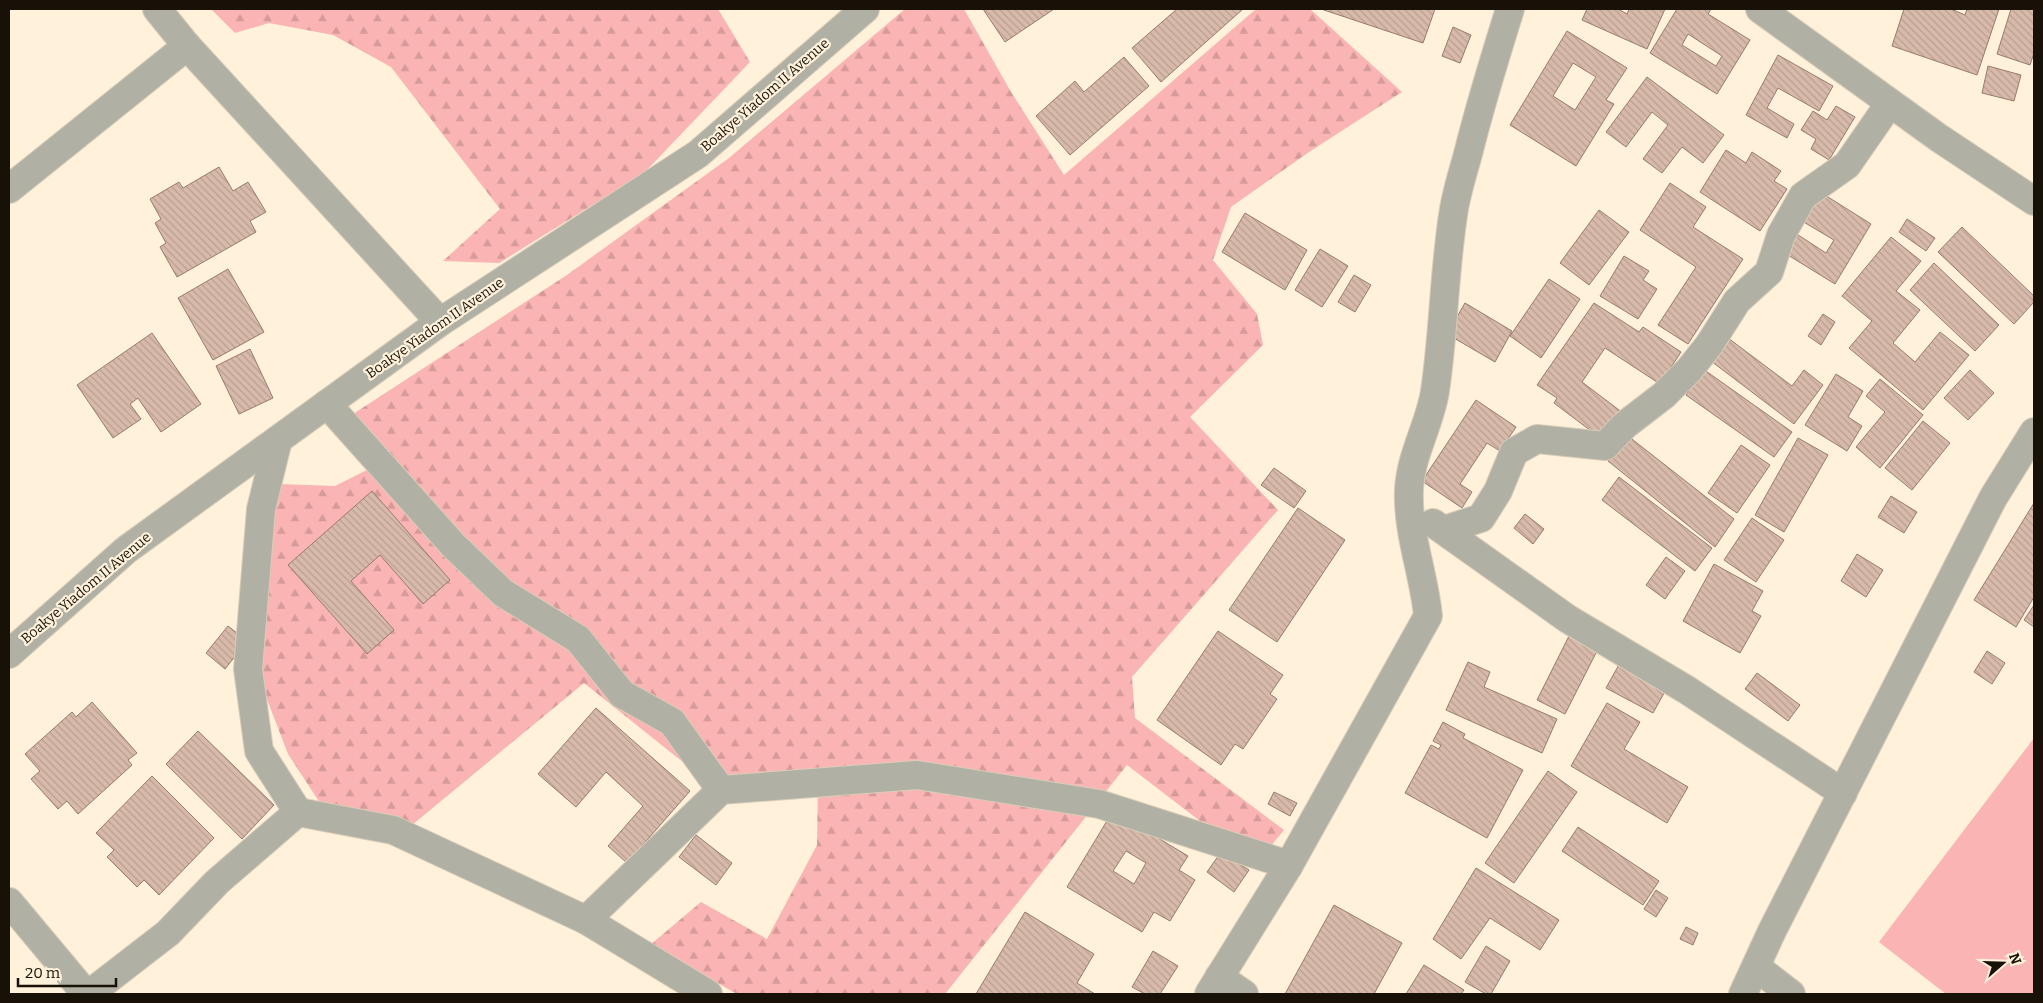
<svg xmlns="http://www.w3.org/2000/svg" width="2043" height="1003" viewBox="0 0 2043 1003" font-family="Bitter,serif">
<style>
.forest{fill:url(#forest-firs)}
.pitch{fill:#fab4b4}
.building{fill:url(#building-back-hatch);stroke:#977b6c;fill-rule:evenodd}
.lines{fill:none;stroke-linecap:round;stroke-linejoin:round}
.street-casing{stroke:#dacdb8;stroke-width:30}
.street{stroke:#b0b1a4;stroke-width:28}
.labels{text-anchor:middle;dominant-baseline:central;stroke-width:4.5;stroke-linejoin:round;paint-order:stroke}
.street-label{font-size:14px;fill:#171107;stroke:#fff1da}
</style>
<defs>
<pattern id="forest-firs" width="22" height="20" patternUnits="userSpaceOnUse" patternTransform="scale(1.25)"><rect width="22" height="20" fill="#fab4b4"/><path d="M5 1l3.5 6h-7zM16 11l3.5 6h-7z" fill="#d69a99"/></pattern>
<pattern id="building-back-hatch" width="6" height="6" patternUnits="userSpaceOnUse" patternTransform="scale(1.25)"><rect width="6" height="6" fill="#d8baaa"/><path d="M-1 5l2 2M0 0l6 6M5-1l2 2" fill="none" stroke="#b99f91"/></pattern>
</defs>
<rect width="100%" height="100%" fill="#fff1da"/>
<g class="forest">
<path d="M211,9H718L750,62L644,173L499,263L443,261L500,209L391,67L333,35L269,23L235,33Z"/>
<path d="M905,9H964L1011,92L1064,175L1256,9H1310L1402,92L1309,152L1231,207L1213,260L1257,314L1263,345L1190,417L1278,510L1132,677L1135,718L1284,830L1256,864L1127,765L945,994H737L650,945L701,902L767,939L817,845L818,779L709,783L584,683L389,844L320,803L288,754L260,681L266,550L279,484L335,486L367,470L345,440L353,414L567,275L729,158Z"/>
</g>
<path class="pitch" d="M2034,738V994H1946L1879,942Z"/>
<g class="building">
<path d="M983,9H1054L1005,42Z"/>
<path d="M1177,9H1243L1161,82L1132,48Z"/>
<path d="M1321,9H1435L1423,43Z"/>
<path d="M1587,9H1618L1627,14L1629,9H1665L1647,49L1582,20Z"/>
<path d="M1677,9H1711L1708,14L1750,40L1717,94L1650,53ZM1688,34L1722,56L1716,66L1682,45Z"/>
<path d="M1904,9H1951L1965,15L1967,9H1999L1977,75L1892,46Z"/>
<path d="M2011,9H2034V53L2030,65L1997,54Z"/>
<path d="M1453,27L1471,35L1460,63L1442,56Z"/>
<path d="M1567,31L1627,68L1606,100L1614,104L1576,166L1510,125ZM1573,63L1596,77L1575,110L1553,96Z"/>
<path d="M1778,55L1833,86L1819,111L1778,88L1767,108L1794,124L1787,138L1746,115Z"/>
<path d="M1124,57L1149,86L1070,155L1036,116L1075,81L1084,92Z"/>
<path d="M1988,66L2021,75L2014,101L1982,93Z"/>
<path d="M1647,77L1724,135L1703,163L1682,147L1662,173L1643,159L1668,125L1652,112L1626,147L1606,132Z"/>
<path d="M1836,106L1855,117L1829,160L1811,149L1816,139L1801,130L1813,111L1827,120Z"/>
<path d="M1726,150L1746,163L1752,152L1781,171L1774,181L1787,189L1760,231L1700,192Z"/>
<path d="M219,167L233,191L248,182L266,212L250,221L256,232L177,277L160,247L166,243L155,223L161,219L150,199L179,182L183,188Z"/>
<path d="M1670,183L1706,207L1693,227L1743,259L1688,344L1658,325L1696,267L1640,230Z"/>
<path d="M1820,192L1871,224L1835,284L1783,252L1795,233L1826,253L1834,240L1802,221Z"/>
<path d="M1599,210L1629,232L1589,285L1560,263Z"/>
<path d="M1245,213L1307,250L1285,290L1222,252Z"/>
<path d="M1907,219L1935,238L1926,251L1899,232Z"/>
<path d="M1962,227L2034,296V302L2014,324L1938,252Z"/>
<path d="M1891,237L1921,261L1896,291L1920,310L1893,343L1915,362L1940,332L1969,355L1923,410L1849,348L1872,321L1842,296Z"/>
<path d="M1320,249L1348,266L1322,307L1295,290Z"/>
<path d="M1624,256L1649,271L1643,280L1657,289L1638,319L1600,296Z"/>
<path d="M1934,263L1999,325L1975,351L1910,290Z"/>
<path d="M228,269L264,332L213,360L178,298Z"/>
<path d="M1354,275L1371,285L1355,312L1338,302Z"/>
<path d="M1549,279L1580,299L1541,358L1510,336Z"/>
<path d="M1465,303L1512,331L1495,362L1447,334Z"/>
<path d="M1594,303L1639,332L1643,327L1681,352L1660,384L1605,348L1582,382L1623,413L1603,440L1554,403L1557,398L1537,385Z"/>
<path d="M1823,314L1835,322L1821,345L1808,336Z"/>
<path d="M152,333L201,404L161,432L138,398L130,404L141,419L113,438L77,385Z"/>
<path d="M1728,338L1792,386L1804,370L1823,385L1794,424L1711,361Z"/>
<path d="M250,349L273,398L239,414L216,366Z"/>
<path d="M1703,369L1792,432L1774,457L1686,395Z"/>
<path d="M1970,370L1994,393L1968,420L1944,398Z"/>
<path d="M1836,374L1863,391L1848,417L1862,426L1847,451L1805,425Z"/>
<path d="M1880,379L1923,415L1880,468L1856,447L1885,412L1866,396Z"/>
<path d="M1476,400L1516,427L1500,451L1487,443L1460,484L1472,492L1462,508L1422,481Z"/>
<path d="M1923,421L1950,443L1912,490L1885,468Z"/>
<path d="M1628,436L1734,519L1715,547L1608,461Z"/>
<path d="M1798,438L1828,455L1784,532L1755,515Z"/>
<path d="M1741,445L1770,465L1737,513L1708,493Z"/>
<path d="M1274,468L1306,491L1294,508L1261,485Z"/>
<path d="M1619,477L1712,548L1695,571L1602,500Z"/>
<path d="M372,491L450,580L423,604L380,555L351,581L394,630L367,654L288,565Z"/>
<path d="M1891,496L1917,512L1904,533L1878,517Z"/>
<path d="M2034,503V597L2016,627L1974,600Z"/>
<path d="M1298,508L1345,540L1277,642L1229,610Z"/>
<path d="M1525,514L1544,529L1533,544L1514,528Z"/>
<path d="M1752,518L1784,540L1756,582L1724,560Z"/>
<path d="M1857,554L1883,570L1866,597L1841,581Z"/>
<path d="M1666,557L1685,571L1665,599L1646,585Z"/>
<path d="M1714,564L1763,591L1752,611L1761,616L1740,653L1683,621Z"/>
<path d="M2034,605V627L2024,620Z"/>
<path d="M228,626L247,641L225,669L206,653Z"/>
<path d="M1218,631L1283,675L1270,694L1277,699L1243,749L1235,744L1221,765L1157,720Z"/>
<path d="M1570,634L1598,649L1565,714L1537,700Z"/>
<path d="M1987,651L2005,663L1992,684L1974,672Z"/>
<path d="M1621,661L1668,686L1653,713L1606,688Z"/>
<path d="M1468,662L1490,672L1484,687L1557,719L1542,753L1446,710Z"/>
<path d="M1757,673L1800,705L1788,721L1745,689Z"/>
<path d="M92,702L137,753L128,760L132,765L78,814L67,801L58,809L31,779L40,771L25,754L72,712L76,717Z"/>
<path d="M1607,703L1640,722L1624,749L1688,787L1667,823L1571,766Z"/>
<path d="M596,708L690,791L627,863L608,846L643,806L606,772L576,807L538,774Z"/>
<path d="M1443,722L1465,734L1463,738L1523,770L1487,838L1405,793L1431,745L1439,749L1441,745L1433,741Z"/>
<path d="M198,731L274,805L242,839L166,764Z"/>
<path d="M1548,771L1577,792L1514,883L1485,863Z"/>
<path d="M152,776L214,838L159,895L144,880L137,887L107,857L114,850L96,833Z"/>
<path d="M1274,792L1297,803L1290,816L1268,804Z"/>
<path d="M1113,811L1188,856L1179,870L1195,880L1170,921L1154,912L1142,932L1067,887ZM1126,851L1146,863L1134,884L1113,871Z"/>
<path d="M1578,827L1659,881L1643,905L1562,851Z"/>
<path d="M696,835L732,863L716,885L679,857Z"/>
<path d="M1221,852L1249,870L1234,892L1207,872Z"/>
<path d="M1476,868L1559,920L1540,950L1490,918L1461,959L1433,939Z"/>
<path d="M1656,890L1668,898L1656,917L1644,909Z"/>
<path d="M1334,905L1402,943L1374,994H1285Z"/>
<path d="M1025,912L1094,954L1077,983L1095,994H976Z"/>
<path d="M1686,927L1698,933L1693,945L1680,939Z"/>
<path d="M1486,946L1510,961L1491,994H1486L1465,982Z"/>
<path d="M1153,951L1178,966L1160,994H1145L1132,987Z"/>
<path d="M1424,965L1464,990L1461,994H1406Z"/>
</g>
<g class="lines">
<g class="street-casing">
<g id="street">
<path d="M157,9L187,46L440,322"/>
<path d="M1760,9L1939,138L2034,201"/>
<path d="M9,189L187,46"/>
<path d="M327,404L453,545L503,593L578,639L622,694L672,722L721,790"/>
<path d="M278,440L261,509L248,669L259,751L298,812"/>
<path d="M1433,523L1568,619L1687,690L1843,793"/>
<path d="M1444,530L1481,518L1498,491L1514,452L1537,439L1605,446L1625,425L1664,395L1689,370L1709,345L1737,301L1769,272L1781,235L1803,196L1847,165L1890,103"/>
<path d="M9,654L126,550L440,322L698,154L865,9"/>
<path d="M9,902L86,994"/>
<path d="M1756,967L1791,994"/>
<path d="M1219,977L1244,994"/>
<path d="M89,994L168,933L217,882L298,812L393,830L586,920"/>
<path d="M708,994L586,920L721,790L917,775L1099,804L1289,865"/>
<path d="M1209,994L1289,865L1428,616C1424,574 1407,533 1409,489C1411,454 1430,424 1435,391C1444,331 1444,269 1454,209C1457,191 1463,172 1468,154C1480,105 1495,57 1510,9"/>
<path d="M1743,994L1772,931L1993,498L2034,432"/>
</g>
</g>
<use href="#street" class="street"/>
</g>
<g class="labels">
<g class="street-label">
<text transform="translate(765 95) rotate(-41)">Boakye Yiadom II Avenue</text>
<text transform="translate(435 328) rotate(-35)">Boakye Yiadom II Avenue</text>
<text transform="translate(86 588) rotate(-40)">Boakye Yiadom II Avenue</text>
</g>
</g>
<rect width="2043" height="1003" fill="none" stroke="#171107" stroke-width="20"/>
<g transform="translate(2003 963) rotate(70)" stroke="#fff1da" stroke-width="4" paint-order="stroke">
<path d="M0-4L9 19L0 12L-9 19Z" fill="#171107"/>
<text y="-8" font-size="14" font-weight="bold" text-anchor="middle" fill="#171107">N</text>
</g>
<path d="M18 978v8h98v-8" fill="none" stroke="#171107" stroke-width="2.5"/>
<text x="25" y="978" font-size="15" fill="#171107" stroke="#fff1da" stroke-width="4" paint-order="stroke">20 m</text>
</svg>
